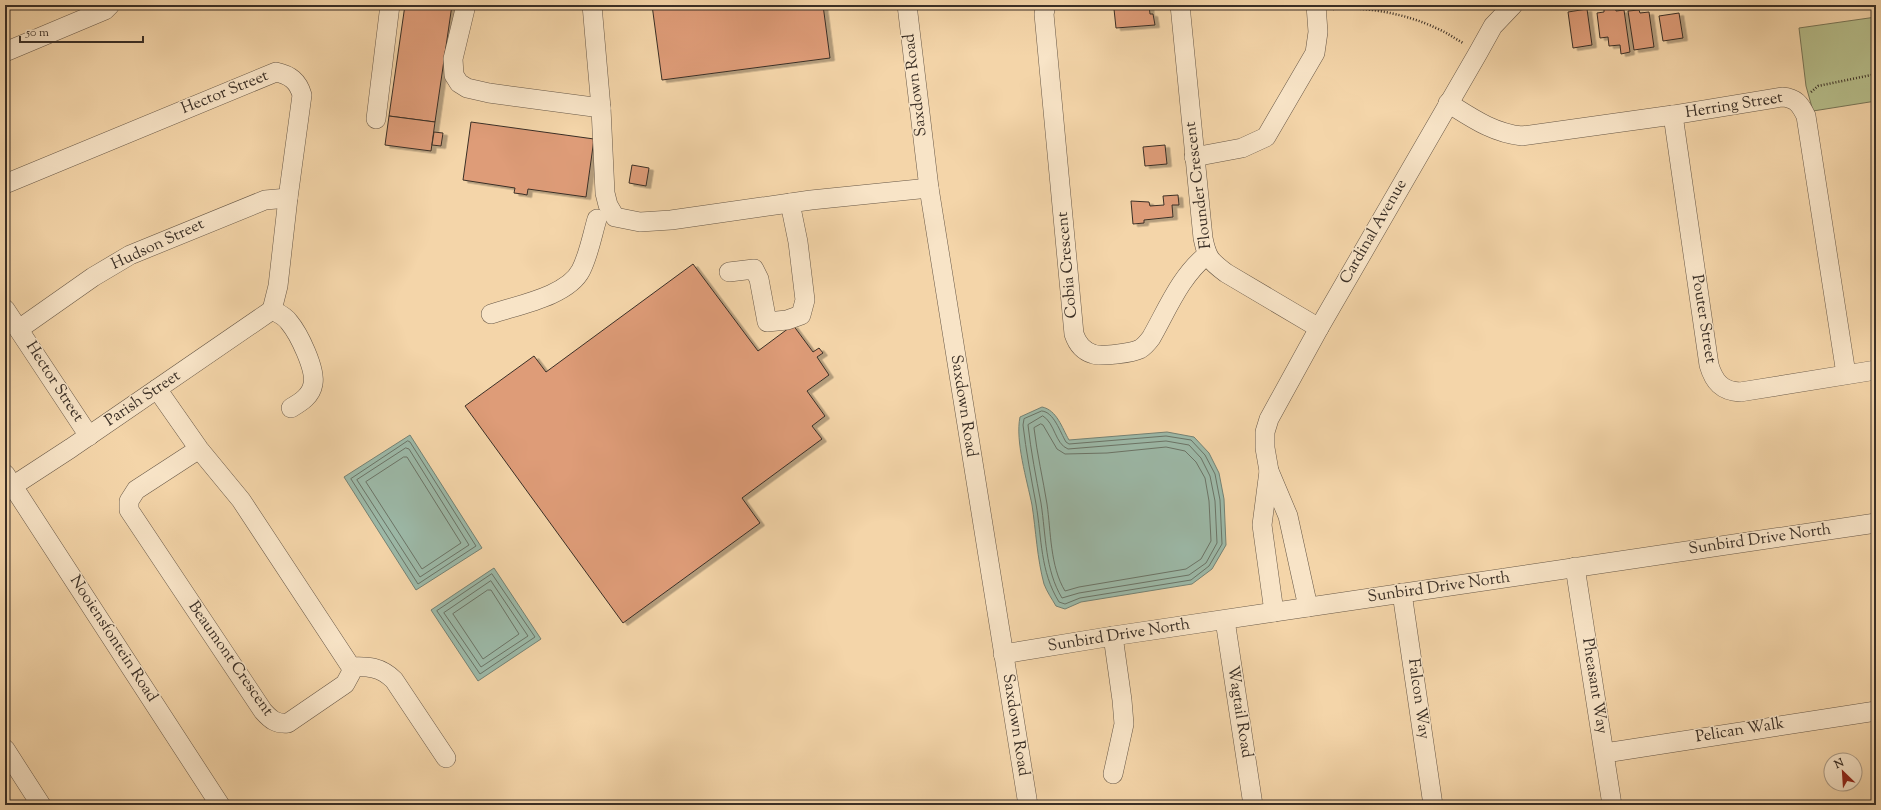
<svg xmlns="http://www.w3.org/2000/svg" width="1881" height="810" viewBox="0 0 1881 810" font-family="'Sorts Mill Goudy',serif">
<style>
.green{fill:#b6be8b;stroke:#787658}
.water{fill:#9cb9a8;stroke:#758274}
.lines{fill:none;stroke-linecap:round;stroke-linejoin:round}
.shore{stroke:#6b7467;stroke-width:1}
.building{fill:#de9c78;stroke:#3a2f26;filter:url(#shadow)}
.minor-casing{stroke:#685847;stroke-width:20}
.path{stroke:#3a2f26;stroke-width:2.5;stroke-dasharray:1 2;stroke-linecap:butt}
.minor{stroke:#f8e4c7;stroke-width:19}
.labels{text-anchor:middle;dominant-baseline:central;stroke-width:3;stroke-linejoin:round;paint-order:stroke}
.street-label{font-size:16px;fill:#3a2f26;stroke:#f8e4c7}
</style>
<defs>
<filter id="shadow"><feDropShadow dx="4.5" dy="2.5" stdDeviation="0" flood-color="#0004"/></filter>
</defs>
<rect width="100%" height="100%" fill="#f4d5a9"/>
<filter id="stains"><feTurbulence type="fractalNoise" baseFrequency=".005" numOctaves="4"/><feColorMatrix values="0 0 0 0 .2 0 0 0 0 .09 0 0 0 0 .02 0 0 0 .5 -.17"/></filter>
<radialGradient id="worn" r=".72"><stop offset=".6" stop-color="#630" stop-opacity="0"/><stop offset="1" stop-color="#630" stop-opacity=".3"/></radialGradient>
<path class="green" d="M1876,17V101L1813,111L1806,86L1799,28Z"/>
<g class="water">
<path d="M1042,407C1057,410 1062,428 1069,440L1167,432L1194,437L1209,453L1219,473L1224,499L1226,545L1212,569L1192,584L1081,602L1065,609L1056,606C1052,599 1047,592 1044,584C1037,558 1036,531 1032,505C1027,480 1015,441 1020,417Z"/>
<path d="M410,435L482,548L416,590L344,477Z"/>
<path d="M494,568L541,639L478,681L431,610Z"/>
</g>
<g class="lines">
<g class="shore">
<path d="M1042,411C1054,412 1060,432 1066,442L1069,444L1166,436L1191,440L1205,455L1215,474L1220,500L1222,544L1209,566L1191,580L1080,598L1065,604L1059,602C1040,571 1042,539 1036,504C1031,477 1026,451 1023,425L1024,419Z"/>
<path d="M1043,416C1055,423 1055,444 1068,449L1166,441L1189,445L1201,458L1210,476L1215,501L1217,543L1206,563L1189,575L1079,593L1062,598C1045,570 1046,536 1041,503C1036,477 1031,452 1028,425Z"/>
<path d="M1041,424L1043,425L1057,449L1065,454L1107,453L1166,447L1185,451L1196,462L1205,478L1209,501L1211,541L1201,559L1186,569L1079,587L1065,591C1050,566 1051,532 1047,504C1043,479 1037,454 1034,428Z"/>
<path d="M408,441L410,442L476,546L418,584L351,479Z"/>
<path d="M406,448L409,449L469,545L420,577L357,480Z"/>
<path d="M404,457H407L461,543L422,569L366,482Z"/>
<path d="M492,574L535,637L480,674L437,611Z"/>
<path d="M491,581L528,636L481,667L444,613Z"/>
<path d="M488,590H491L519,634L483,659L453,614Z"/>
</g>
</g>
<g class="building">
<path d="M405,5H452L435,122L389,116Z"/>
<path d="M652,5H823L830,58L662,80Z"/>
<path d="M1149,5L1150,14H1153L1155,25L1116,28L1114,9Z"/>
<path d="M1615,7L1616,11L1624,10L1630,52L1621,54L1620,45L1609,46L1608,37L1600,38L1597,13L1604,12V8Z"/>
<path d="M1587,9L1592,45L1573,48L1568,12Z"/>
<path d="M1639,10L1640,13L1649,12L1654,47L1634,50L1628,11Z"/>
<path d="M1679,13L1683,38L1663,41L1659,16Z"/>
<path d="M389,116L435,122L431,151L385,145Z"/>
<path d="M471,122L594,139L586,197L528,189L527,195L522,194L514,193L515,188L463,180Z"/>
<path d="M434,132L443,133L441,146L432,145Z"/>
<path d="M1165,145L1167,164L1145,166L1143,147Z"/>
<path d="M632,165L649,168L646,186L629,183Z"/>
<path d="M1178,195L1179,205H1172L1173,217L1144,220V223L1133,224L1131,201L1149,202L1150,206L1164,205L1163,196Z"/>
<path d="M693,264L758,351L793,325L813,352L819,348L823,353L817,357L829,375L807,391L825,416L812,426L822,439L742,498L760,523L623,623L465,406L534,356L546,372Z"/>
</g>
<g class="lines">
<g class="minor-casing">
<g id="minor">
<path d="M466,5L453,59L454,75L459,83L467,88L489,93L601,108"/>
<path d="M592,5L601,108L605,193L608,205L615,217L640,222L671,220L811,200L929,188"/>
<path d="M907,5L929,188L1028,805"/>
<path d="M1046,5L1044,14L1074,334C1077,343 1083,351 1093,354C1101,357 1132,353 1140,349C1145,346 1148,342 1151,338C1167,310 1181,275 1207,255"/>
<path d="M1180,5L1203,238C1207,258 1210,261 1226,273L1319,328"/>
<path d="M5,52L105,10L110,5"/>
<path d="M1448,103C1472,118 1493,133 1522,136L1673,115L1782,97C1796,98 1800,104 1806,116L1846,374"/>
<path d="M1673,115L1709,365C1714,382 1722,391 1740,392L1876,370"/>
<path d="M376,119L390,5"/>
<path d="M1194,157L1242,148L1266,137L1315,53L1318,32L1316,5"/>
<path d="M5,184L276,72C290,75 298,81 302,95L288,198L278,286L272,310"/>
<path d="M729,272L754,269L759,279L767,322L787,320L801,315L805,300L798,242L790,203"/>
<path d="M5,309L89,436"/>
<path d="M272,310C278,313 285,316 289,322C299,334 316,369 313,384C311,396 301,402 291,408"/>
<path d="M491,314C518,305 568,296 581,270C589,254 592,236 597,219"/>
<path d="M19,329L93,277L130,255L265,200L288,198"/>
<path d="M157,389L199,449L241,500L351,667V673L345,684L288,723C276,724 271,720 263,711L129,510V501L136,490L199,449"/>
<path d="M1269,471L1262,525L1274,612"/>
<path d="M5,474L220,805"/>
<path d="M5,491L71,448L272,310"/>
<path d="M1575,567L1612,805"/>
<path d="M1402,593L1433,805"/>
<path d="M1308,607L1288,516L1269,471L1265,448V432L1269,419L1319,328L1478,53L1493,26L1513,5"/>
<path d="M1225,620L1253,805"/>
<path d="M1113,636L1122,700L1124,724L1113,774"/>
<path d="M1003,654L1113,636L1876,523"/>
<path d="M351,667C368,666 381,667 394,680L446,758"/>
<path d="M5,749L41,805"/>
<path d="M1605,753L1876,711"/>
</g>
</g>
<g class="path">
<path d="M1333,9C1365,6 1407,14 1436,28C1446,32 1454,38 1463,43"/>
<path d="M1811,92L1818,86L1876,74"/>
</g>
<use href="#minor" class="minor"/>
</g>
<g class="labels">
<g class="street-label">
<text transform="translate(916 85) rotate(-97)">Saxdown Road</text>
<text transform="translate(225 93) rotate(-22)">Hector Street</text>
<text transform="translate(1734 106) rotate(-9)">Herring Street</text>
<text transform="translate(1199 185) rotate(-97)">Flounder Crescent</text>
<text transform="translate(1374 232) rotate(-60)">Cardinal Avenue</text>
<text transform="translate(158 245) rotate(-25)">Hudson Street</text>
<text transform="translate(1068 265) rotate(-95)">Cobia Crescent</text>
<text transform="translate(1703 319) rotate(81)">Pouter Street</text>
<text transform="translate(54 382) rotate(57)">Hector Street</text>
<text transform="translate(143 399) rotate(-34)">Parish Street</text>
<text transform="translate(963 406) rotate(81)">Saxdown Road</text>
<text transform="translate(1760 540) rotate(-8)">Sunbird Drive North</text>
<text transform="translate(1439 588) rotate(-8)">Sunbird Drive North</text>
<text transform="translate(1119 636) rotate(-9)">Sunbird Drive North</text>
<text transform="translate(113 639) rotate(57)">Nooiensfontein Road</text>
<text transform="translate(230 659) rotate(55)">Beaumont Crescent</text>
<text transform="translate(1594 686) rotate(81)">Pheasant Way</text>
<text transform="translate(1418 699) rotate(82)">Falcon Way</text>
<text transform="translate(1239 712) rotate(81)">Wagtail Road</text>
<text transform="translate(1015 725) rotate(81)">Saxdown Road</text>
<text transform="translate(1740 731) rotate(-9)">Pelican Walk</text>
</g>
</g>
<rect width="1881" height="810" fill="none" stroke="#f4d5a9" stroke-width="20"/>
<rect x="6" y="6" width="1869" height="798" fill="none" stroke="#3a2f26" stroke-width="2"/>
<rect x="10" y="10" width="1861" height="790" fill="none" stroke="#3a2f26"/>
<g transform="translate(1843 772) rotate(335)"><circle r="19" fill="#f8e4c7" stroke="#ac9c87"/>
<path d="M0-3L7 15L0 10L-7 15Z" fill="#8f2418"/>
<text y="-6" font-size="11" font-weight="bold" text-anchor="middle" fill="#3a2f26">N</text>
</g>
<path d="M20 36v6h123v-6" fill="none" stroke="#3a2f26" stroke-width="2"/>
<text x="26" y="36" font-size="12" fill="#3a2f26" stroke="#f8e4c7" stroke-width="3" paint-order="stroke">50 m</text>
<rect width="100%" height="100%" filter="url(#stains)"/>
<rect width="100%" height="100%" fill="url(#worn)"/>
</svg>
